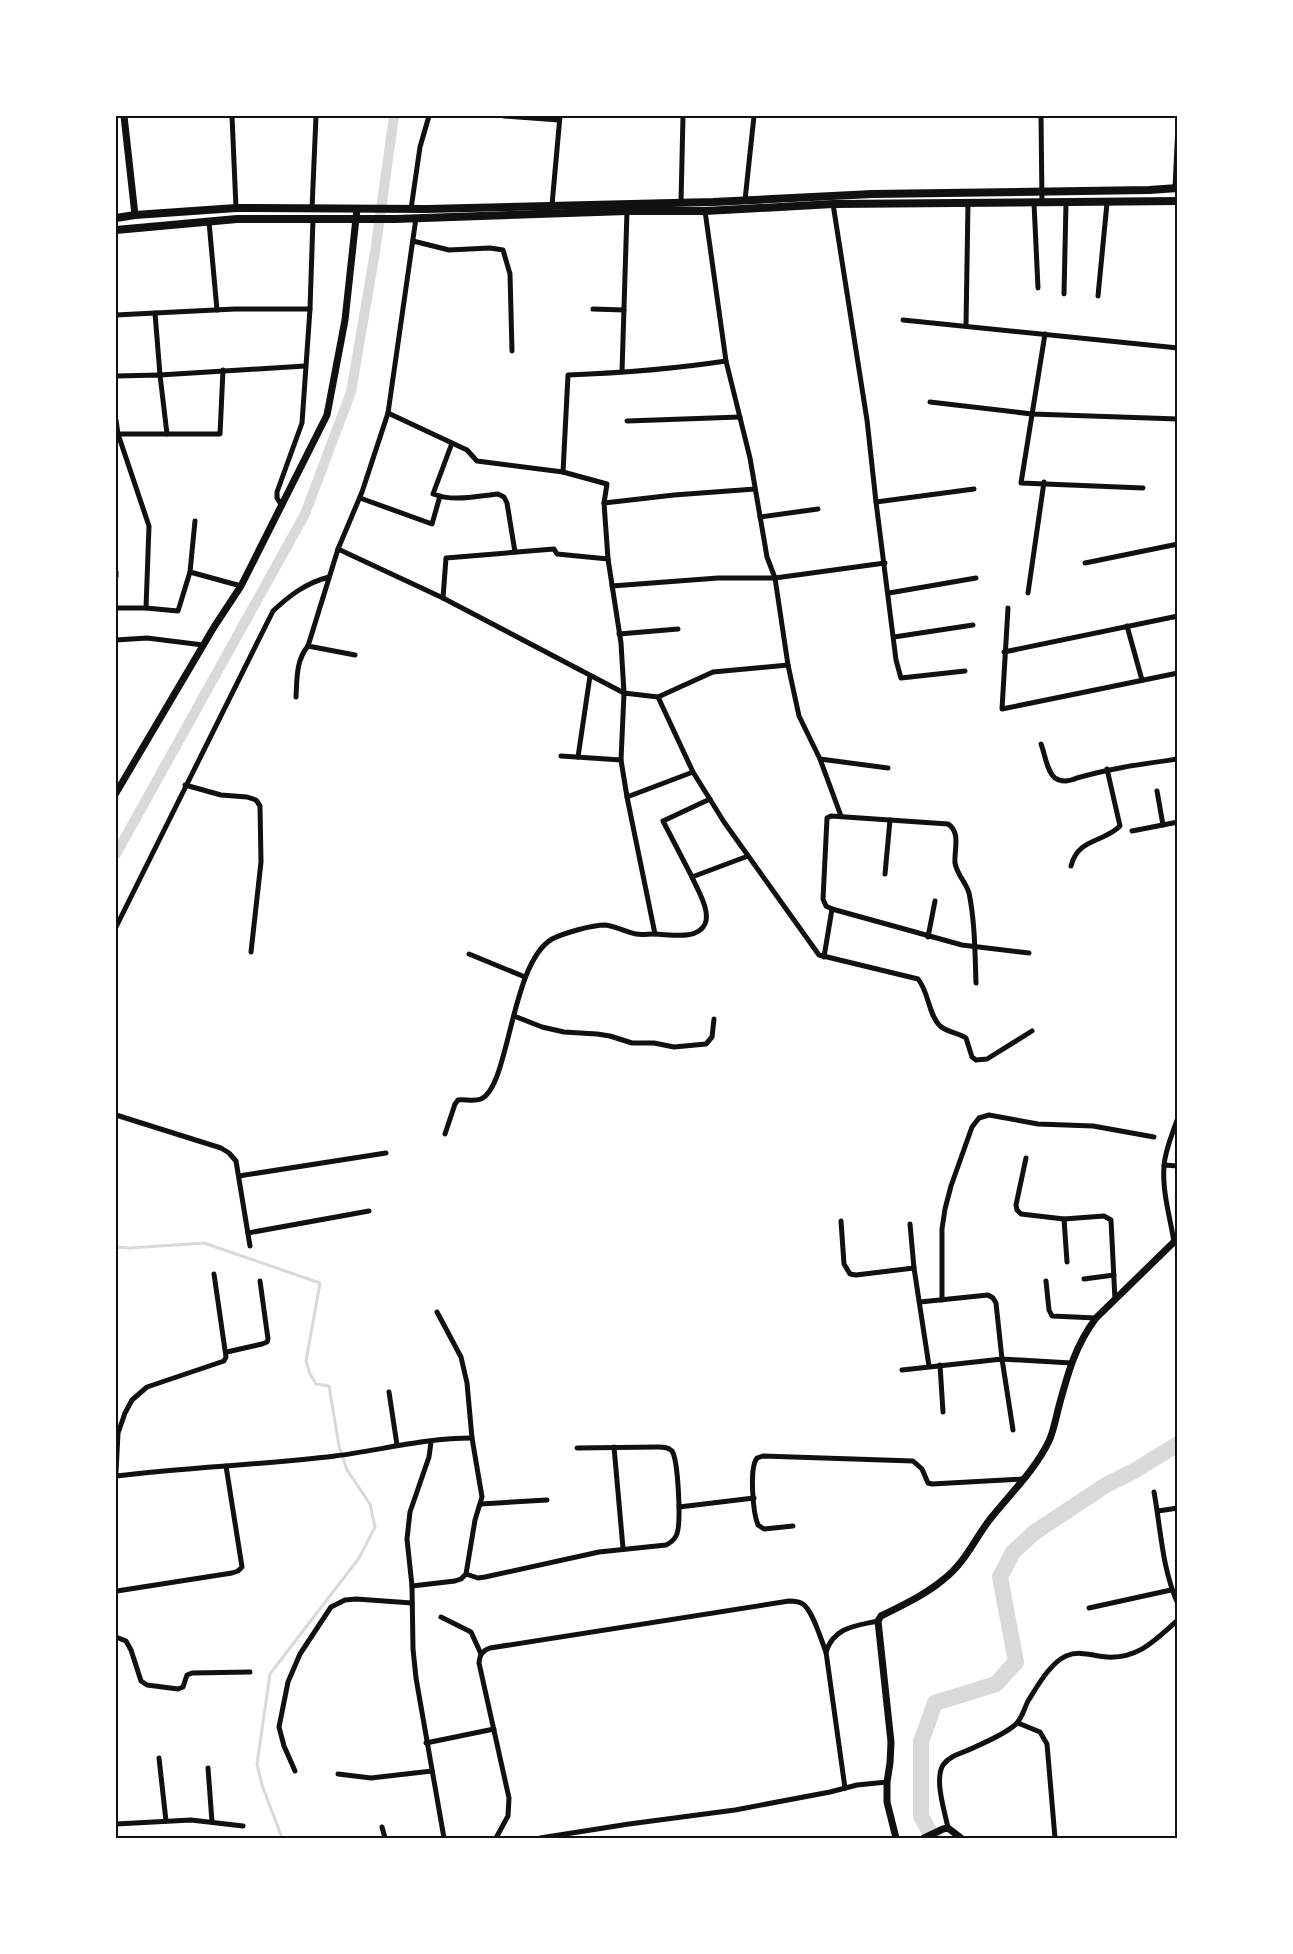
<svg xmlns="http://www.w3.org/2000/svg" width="1293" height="1954" viewBox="0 0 1293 1954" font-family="Figtree,sans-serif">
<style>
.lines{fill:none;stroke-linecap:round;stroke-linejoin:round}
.stream{stroke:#d9d9d9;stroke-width:3}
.canal{stroke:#d9d9d9;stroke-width:10}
.river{stroke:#d9d9d9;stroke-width:16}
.minor{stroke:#111;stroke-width:5}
.tertiary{stroke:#111;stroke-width:7}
.secondary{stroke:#111;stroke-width:8}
.neatline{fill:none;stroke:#111;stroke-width:2}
</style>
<rect width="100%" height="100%" fill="#fff"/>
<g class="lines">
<path class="stream" d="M116,1247L130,1248L204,1243L320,1283L306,1361L310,1374L316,1384L329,1386L339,1446L347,1470L370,1504L375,1527L359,1558L270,1674L257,1764L262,1785L282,1838"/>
<path class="canal" d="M116,854L305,514L351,392L375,252L394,116"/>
<path class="river" d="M933,1838L921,1816V1742L935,1703L996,1684L1016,1662L1000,1577L1013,1552L1035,1532L1106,1485L1134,1471L1178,1444"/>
<g class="minor">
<path d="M232,116L236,208"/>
<path d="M504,116L559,120"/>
<path d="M1041,116L1042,203"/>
<path d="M1175,188L1178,125"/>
<path d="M745,200L754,116"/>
<path d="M681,202L683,116"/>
<path d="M1034,203L1038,288"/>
<path d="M833,204L867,420L876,502L974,489"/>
<path d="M552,205L560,116"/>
<path d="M312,209L316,116"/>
<path d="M411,209L420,147L429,116"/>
<path d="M705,211L726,361L750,458L767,557L775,578L788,665"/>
<path d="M209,222L217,310"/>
<path d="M413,241L449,250L490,248L503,250L510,274L512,351"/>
<path d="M1064,294L1066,203"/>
<path d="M1098,296L1107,203"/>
<path d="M593,309L624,310"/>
<path d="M116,315L155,313"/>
<path d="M903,320L1178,348"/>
<path d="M966,326L968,203"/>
<path d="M1045,334L1021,483L1143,488"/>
<path d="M726,361C673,369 621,373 568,375L563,472L607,484L604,503L674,495L755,489"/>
<path d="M305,366L160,375L155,313L235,309H310"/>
<path d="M622,372L627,211"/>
<path d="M116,376L160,375L167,434"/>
<path d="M930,402L1032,414L1178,419"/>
<path d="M388,413L467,450L477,461L563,472"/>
<path d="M116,420L118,434L149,526L146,608L178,611L190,572"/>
<path d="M627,421L740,417"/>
<path d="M118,434H220L223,370"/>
<path d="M452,443L433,494C454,502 476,496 498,494L504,497L507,503L515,552"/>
<path d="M360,498L432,524L440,496"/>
<path d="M876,502L896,660L901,678L965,671"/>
<path d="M282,506L277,498V492L302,423L310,309L313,219"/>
<path d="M760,517L818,509"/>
<path d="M195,521L190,572L241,586"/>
<path d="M338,549L443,598L624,693L621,643L608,559L604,503"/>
<path d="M1085,563L1178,544"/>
<path d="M116,576V572"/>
<path d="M612,586L718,578H775L885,563"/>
<path d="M889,593L976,578"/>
<path d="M1028,593L1044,482"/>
<path d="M443,598L446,558L554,549L557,554L608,559"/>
<path d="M116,608H146"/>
<path d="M1008,608L1002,709L1178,673"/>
<path d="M1127,626L1142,680"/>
<path d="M619,634L678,629"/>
<path d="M894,637L973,625"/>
<path d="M116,640L147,638L203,645"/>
<path d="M1004,652L1178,616"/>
<path d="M355,655L308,646L338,549L362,492L388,413L416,218"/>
<path d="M296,697C297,679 296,660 308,646"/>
<path d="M658,697L713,672L788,665L799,716L820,759L888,768"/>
<path d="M1041,744C1045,754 1047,772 1055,778C1062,783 1070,781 1077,778C1111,768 1143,764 1178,759"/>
<path d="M561,756L621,760"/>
<path d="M578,757L590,676"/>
<path d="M820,759L841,816"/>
<path d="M693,772L627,797L621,760L624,693L658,697L693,772L724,822L819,955L918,979C929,992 928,1014 940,1026C947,1032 958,1033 966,1038L972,1057L976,1060L987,1059L1032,1031"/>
<path d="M185,785L221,795L247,797L256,800L260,806L261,862L251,952"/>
<path d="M1157,791L1163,825"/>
<path d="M627,797L655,934"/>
<path d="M710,799L663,821L692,877L748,856"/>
<path d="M1132,831L1178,822"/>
<path d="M1071,866C1078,838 1103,843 1120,826L1107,769"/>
<path d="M885,874L890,820"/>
<path d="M832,909L826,906L823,899L827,818L831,816L948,824C961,832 954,850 955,863C957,875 966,882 969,893C975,922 975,954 976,983"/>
<path d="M116,927L273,611C290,595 306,583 329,577"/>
<path d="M928,937L935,901"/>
<path d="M469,954L525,977"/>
<path d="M824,957L832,909L962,945L1029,953"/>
<path d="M514,1016L542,1027L564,1032L597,1034L610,1036L632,1043H654L674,1047L706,1044L712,1037L714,1019"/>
<path d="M116,1115L221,1148L229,1153L236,1161L250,1246"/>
<path d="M445,1134L455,1104L458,1100C465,1099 474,1102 481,1099C510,1086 510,964 552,939C564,933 592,925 605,925C616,926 625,932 636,934C642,935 648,934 654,934C669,934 697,941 705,924C711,911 697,889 692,877"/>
<path d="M1026,1158L1016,1205L1017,1210L1021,1214L1064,1219L1104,1216L1111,1220L1115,1300"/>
<path d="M1164,1165L1178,1166"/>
<path d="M239,1176L386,1153"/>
<path d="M1064,1219L1067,1262"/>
<path d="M841,1221L844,1264L850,1274L856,1275L914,1268"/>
<path d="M910,1224L914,1268L929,1366"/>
<path d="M248,1233L369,1211"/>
<path d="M1174,1242C1170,1217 1162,1191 1164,1166C1165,1150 1172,1135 1177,1120"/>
<path d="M1084,1279L1114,1275"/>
<path d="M1046,1281L1049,1310L1052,1316L1096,1318"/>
<path d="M942,1300V1229L945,1209L951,1186L972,1127L979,1118L989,1115L1038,1124L1093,1126L1154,1137"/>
<path d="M920,1302L988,1295L993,1298L996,1303L1002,1359L1071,1363"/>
<path d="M227,1352L262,1344L267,1342L268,1339L260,1281"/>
<path d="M940,1365L943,1412"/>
<path d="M902,1370L1002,1359L1013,1430"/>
<path d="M389,1392L397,1445"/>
<path d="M431,1442L429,1457L410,1512L407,1539L412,1586L413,1649L416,1678L444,1838"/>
<path d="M614,1447L623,1548"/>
<path d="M116,1472L118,1433L125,1413L132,1400L147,1387L224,1361L226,1357L214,1274"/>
<path d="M116,1476C188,1467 262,1465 335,1456C381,1450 426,1438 472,1438"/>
<path d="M1154,1492C1161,1530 1162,1569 1178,1604"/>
<path d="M481,1504L547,1500"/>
<path d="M679,1507L754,1498"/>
<path d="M1158,1511L1178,1508"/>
<path d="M793,1526L764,1529L758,1525C753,1513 749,1468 757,1458L763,1456L913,1461L922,1469L928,1483L932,1484L1023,1479"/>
<path d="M466,1574L478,1578L485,1577L599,1552L666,1545C670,1543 674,1540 676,1536C682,1526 678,1460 672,1451C668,1447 663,1447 658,1447L577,1448"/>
<path d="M412,1586L455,1581L461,1579L466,1574L475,1520L482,1497L472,1438L467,1383L461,1357L437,1312"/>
<path d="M117,1591L232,1573L238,1571L242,1567L226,1466"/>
<path d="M1089,1608L1171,1590"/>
<path d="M441,1617L471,1632L481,1654"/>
<path d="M116,1637L126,1641L131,1650L141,1681L147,1685L178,1689L183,1687L187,1675L192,1673L250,1672"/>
<path d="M1018,1723L1040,1732L1047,1744L1055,1838"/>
<path d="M426,1743L494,1729"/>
<path d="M159,1758L166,1821"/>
<path d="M208,1768L212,1822"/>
<path d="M295,1771L284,1746L279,1727L288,1682L300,1654L331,1607L345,1600L356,1599L412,1603"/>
<path d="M338,1774L371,1778L432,1771"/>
<path d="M845,1788L826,1652C834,1627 855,1626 878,1621"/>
<path d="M116,1824L191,1820L243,1826"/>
<path d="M382,1827L385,1838"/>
<path d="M948,1828C945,1812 934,1780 943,1765C951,1754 964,1753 975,1747C988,1741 1003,1735 1015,1725C1022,1719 1024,1709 1028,1701C1037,1687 1050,1663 1066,1656C1080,1650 1093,1656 1107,1657C1139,1659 1156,1639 1178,1620"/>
<path d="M496,1838L508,1816L509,1798L479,1663C480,1654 482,1651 490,1648L789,1601C794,1601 799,1601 803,1604C813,1611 821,1640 826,1652"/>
<path d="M540,1838L629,1824L735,1810L830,1792L857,1785L887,1782"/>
</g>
<g class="tertiary">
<path d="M124,116L135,215"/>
<path d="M116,793L214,627L241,586L327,415L345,320L357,209"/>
<path d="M896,1838L887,1802V1782L890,1763L891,1742L878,1621L881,1616C903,1605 925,1595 944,1579C965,1563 975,1538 991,1518C1011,1493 1035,1470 1049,1441C1054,1430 1056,1417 1059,1406C1068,1373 1075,1346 1096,1318L1178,1238"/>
<path d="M924,1838L943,1829L948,1828L961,1838"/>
</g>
<g class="secondary">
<path d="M116,218L135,215L236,208L427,209L713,202L872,194L1149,190L1178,188"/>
<path d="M116,230L237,219H395L627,211H705L833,204L1178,201"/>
</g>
</g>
<rect width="1293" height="1954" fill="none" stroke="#ffffff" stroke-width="234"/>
<rect x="117" y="117" width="1059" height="1720" class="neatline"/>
</svg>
